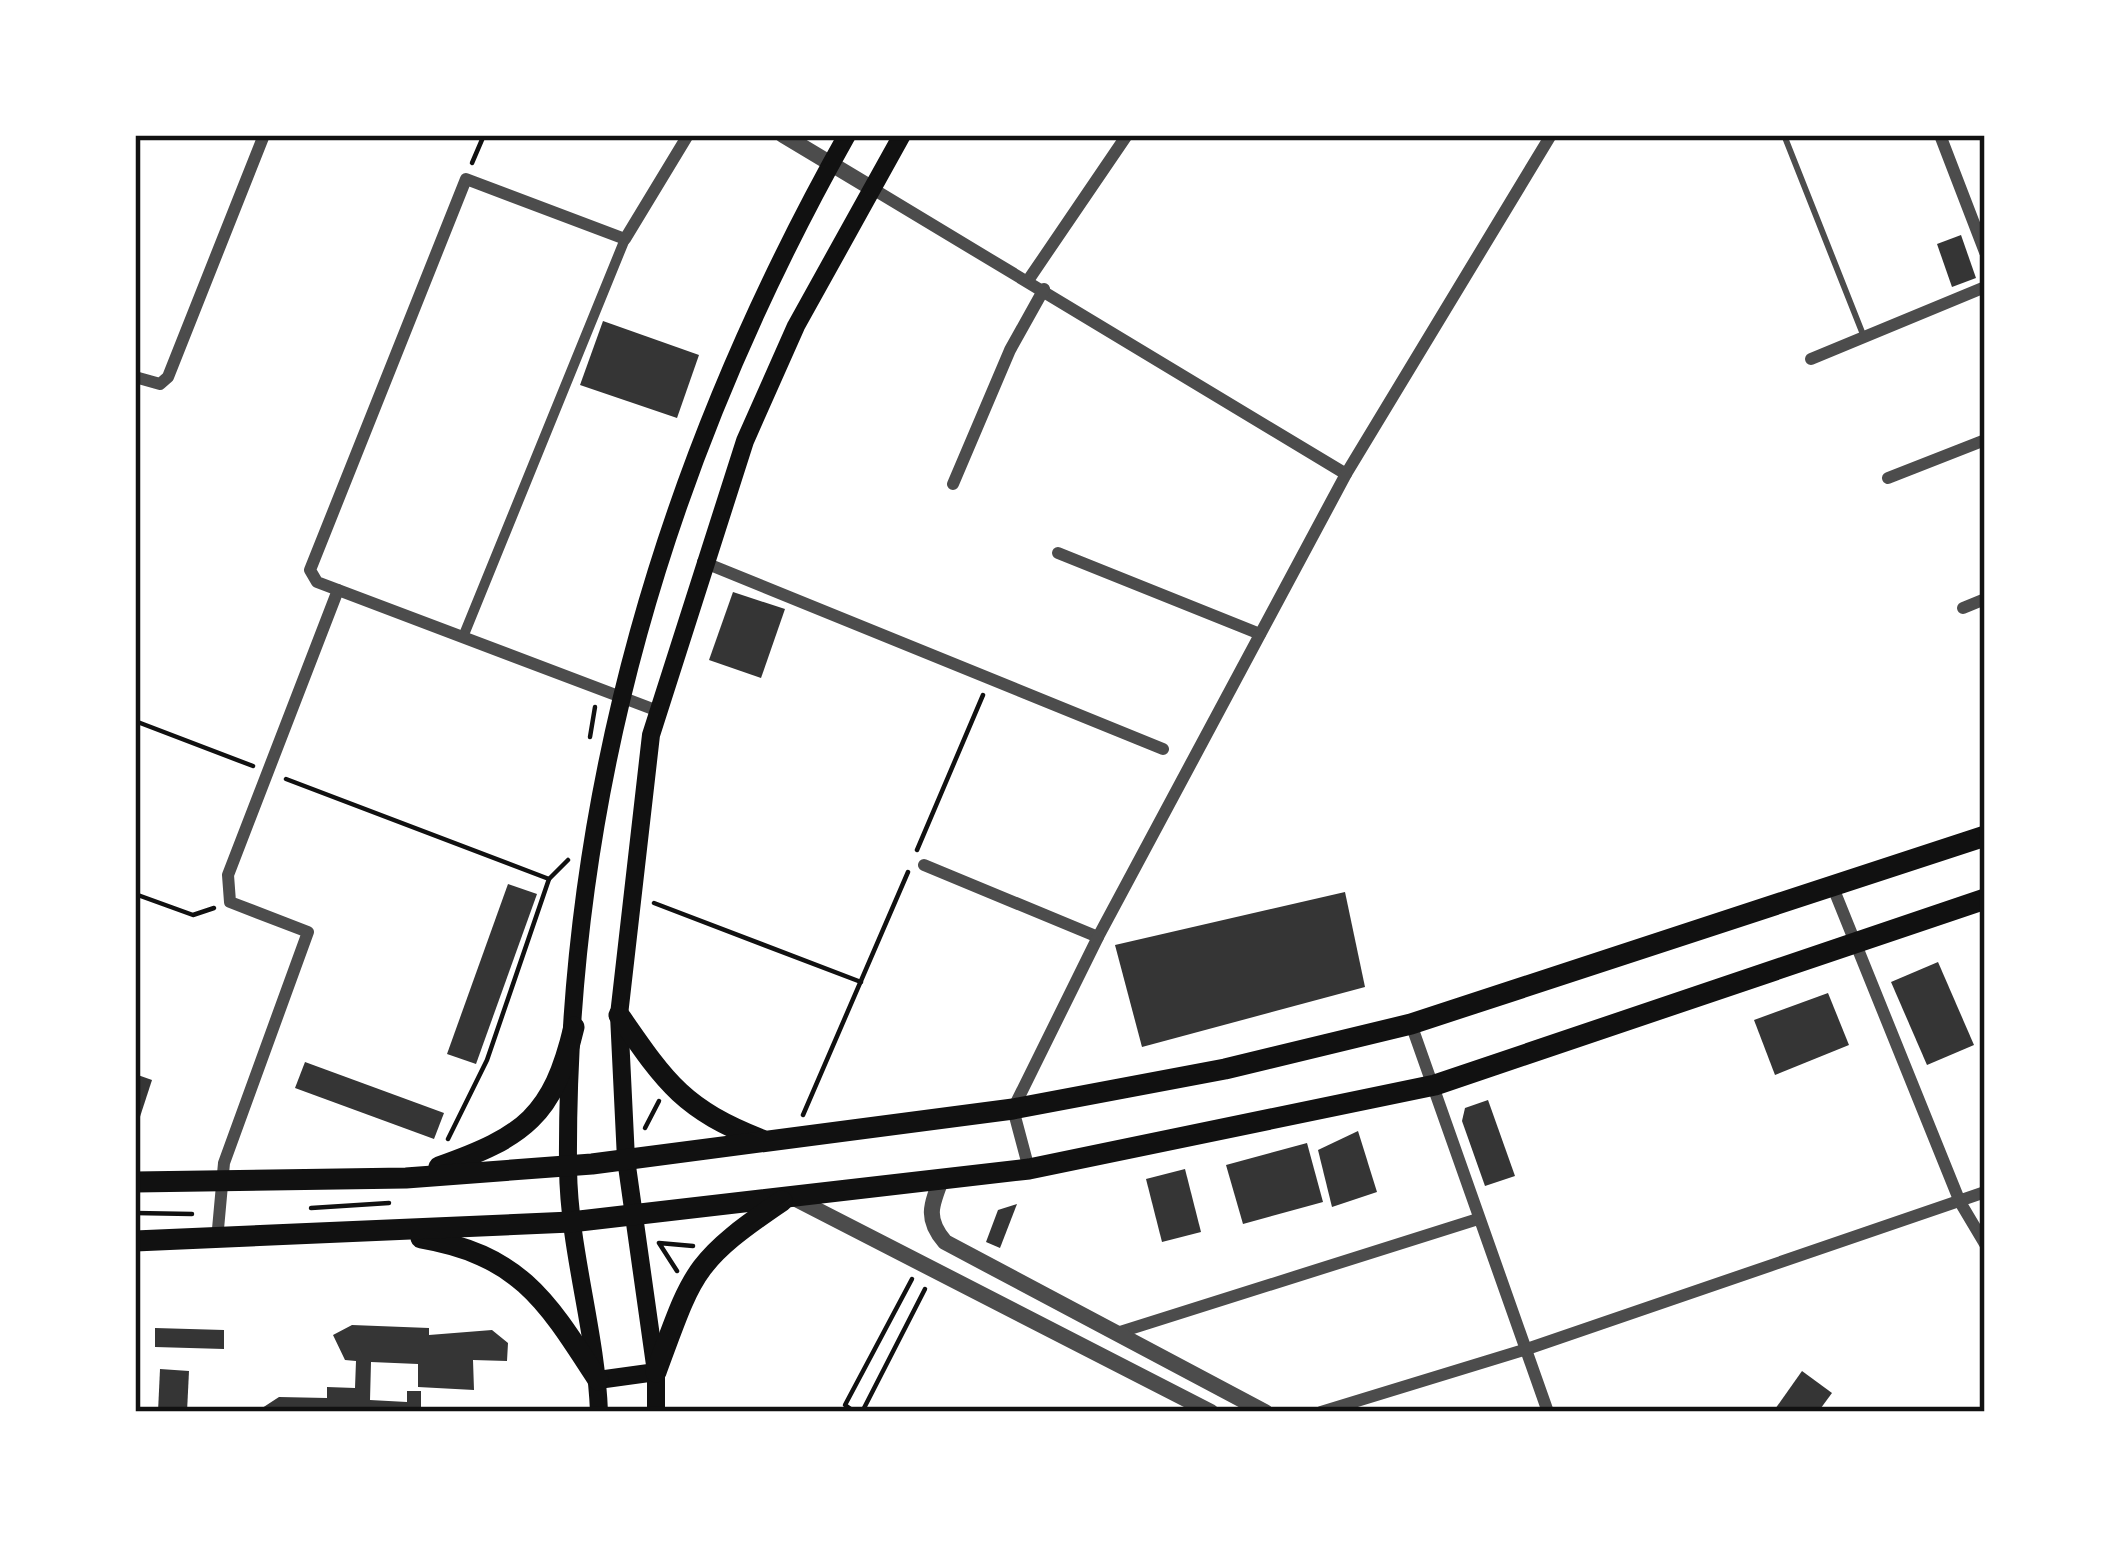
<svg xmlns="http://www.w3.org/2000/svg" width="2120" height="1547" viewBox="0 0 2120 1547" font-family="'Fira Sans',sans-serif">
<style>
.building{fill:#353535}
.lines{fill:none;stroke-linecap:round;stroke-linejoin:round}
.path{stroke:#111;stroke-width:4.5}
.service{stroke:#4c4c4c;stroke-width:6}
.pedestrian{stroke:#4c4c4c;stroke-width:10}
.minor{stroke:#4c4c4c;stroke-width:12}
.tertiary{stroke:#4c4c4c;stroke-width:16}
.secondary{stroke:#111;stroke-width:18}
.primary{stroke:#111;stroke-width:21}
.neatline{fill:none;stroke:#111;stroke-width:4.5}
</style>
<rect width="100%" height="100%" fill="#fff"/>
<g class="building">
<path d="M1961,235L1976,278L1952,287L1937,244Z"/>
<path d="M603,321L699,355L677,418L580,385Z"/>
<path d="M733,592L785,609L761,678L709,660Z"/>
<path d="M508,884L537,894L476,1064L447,1054Z"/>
<path d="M1345,892L1365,987L1142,1047L1115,945Z"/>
<path d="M1938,962L1974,1045L1927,1065L1891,982Z"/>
<path d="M1828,993L1849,1045L1775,1075L1754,1020Z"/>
<path d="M305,1062L444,1113L434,1139L295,1088Z"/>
<path d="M135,1074L152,1080L136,1129H135Z"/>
<path d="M1488,1100L1515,1176L1485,1186L1462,1121L1465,1108Z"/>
<path d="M1358,1131L1377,1192L1332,1207L1318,1150Z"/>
<path d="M1307,1143L1323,1202L1243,1224L1226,1165Z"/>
<path d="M1185,1169L1201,1232L1162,1242L1146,1179Z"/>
<path d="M1017,1204L1000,1248L986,1242L998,1210Z"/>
<path d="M352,1325L429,1328V1335L492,1330L508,1343L507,1361L473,1360L474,1390L418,1387V1364L371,1362L370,1400L407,1402V1391H421V1412H256L279,1397L327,1398V1387L355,1388L356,1361L345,1360L333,1335Z"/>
<path d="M155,1328L224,1330V1349L155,1347Z"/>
<path d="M160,1369L189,1371L187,1412H158Z"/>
<path d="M1802,1371L1832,1393L1818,1412H1773Z"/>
</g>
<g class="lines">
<g class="path">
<path d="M472,163L484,135"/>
<path d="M135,721L253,766"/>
<path d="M590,737L595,707"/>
<path d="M286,779L549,879"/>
<path d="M917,850L983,695"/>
<path d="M135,894L193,915L214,908"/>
<path d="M654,903L861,982"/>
<path d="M803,1115L908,872"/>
<path d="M645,1128L659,1101"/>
<path d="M448,1139L487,1060L549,879L568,860"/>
<path d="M311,1208L389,1203"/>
<path d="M135,1213L192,1214"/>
<path d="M677,1271L659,1243L693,1246"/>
<path d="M855,1412L845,1405L912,1279"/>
<path d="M862,1412L925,1289"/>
</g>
<path class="service" d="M1784,135L1864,337"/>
<path class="pedestrian" d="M463,637L625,239"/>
<g class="minor">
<path d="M1940,135L1985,252"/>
<path d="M873,189L1346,474"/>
<path d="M1029,279L1127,135"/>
<path d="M1811,359L1985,287"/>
<path d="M135,377L160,384L168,377L264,135"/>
<path d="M1888,478L1985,440"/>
<path d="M953,484L1010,350L1044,289"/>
<path d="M1058,553L1260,634"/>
<path d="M703,562L1163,749"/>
<path d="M1963,608L1985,599"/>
<path d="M658,711L317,582L310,570L466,179L625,239L688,135"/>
<path d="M924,865L1098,937"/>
<path d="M1834,890L1960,1202L1985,1244"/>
<path d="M1411,1024L1548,1412"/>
<path d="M1029,1169L1013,1109L1098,937L1346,474L1551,135"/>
<path d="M217,1240L224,1163L308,932L230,902L228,875L338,590"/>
<path d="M1117,1333L1478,1219"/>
<path d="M1321,1412L1527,1349L1985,1192"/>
</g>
<g class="tertiary">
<path d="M783,135L873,189"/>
<path d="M942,1178C931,1205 925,1219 945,1242L1265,1412"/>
<path d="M790,1196L1211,1412"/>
</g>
<g class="secondary">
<path d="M598,1380L656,1372"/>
<path d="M599,1412C596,1330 569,1251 568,1168C565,797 666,457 847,135"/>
<path d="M656,1412V1372L626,1159L619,1015L651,735L745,441L796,326L902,135"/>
</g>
<g class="primary">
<path d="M619,1015C666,1083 683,1109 762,1140"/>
<path d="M439,1167C524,1137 553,1116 574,1027"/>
<path d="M135,1182L406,1178L592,1164L1013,1109L1225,1069L1411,1024L1985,836"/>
<path d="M421,1238C520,1255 547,1301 598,1380"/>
<path d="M135,1241L571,1222L1029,1169L1435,1085L1985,899"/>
<path d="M656,1372C693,1272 692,1262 782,1201"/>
</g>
</g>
<rect width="2120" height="1547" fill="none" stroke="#ffffff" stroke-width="276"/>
<rect x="138" y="138" width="1844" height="1271" class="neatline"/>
</svg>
